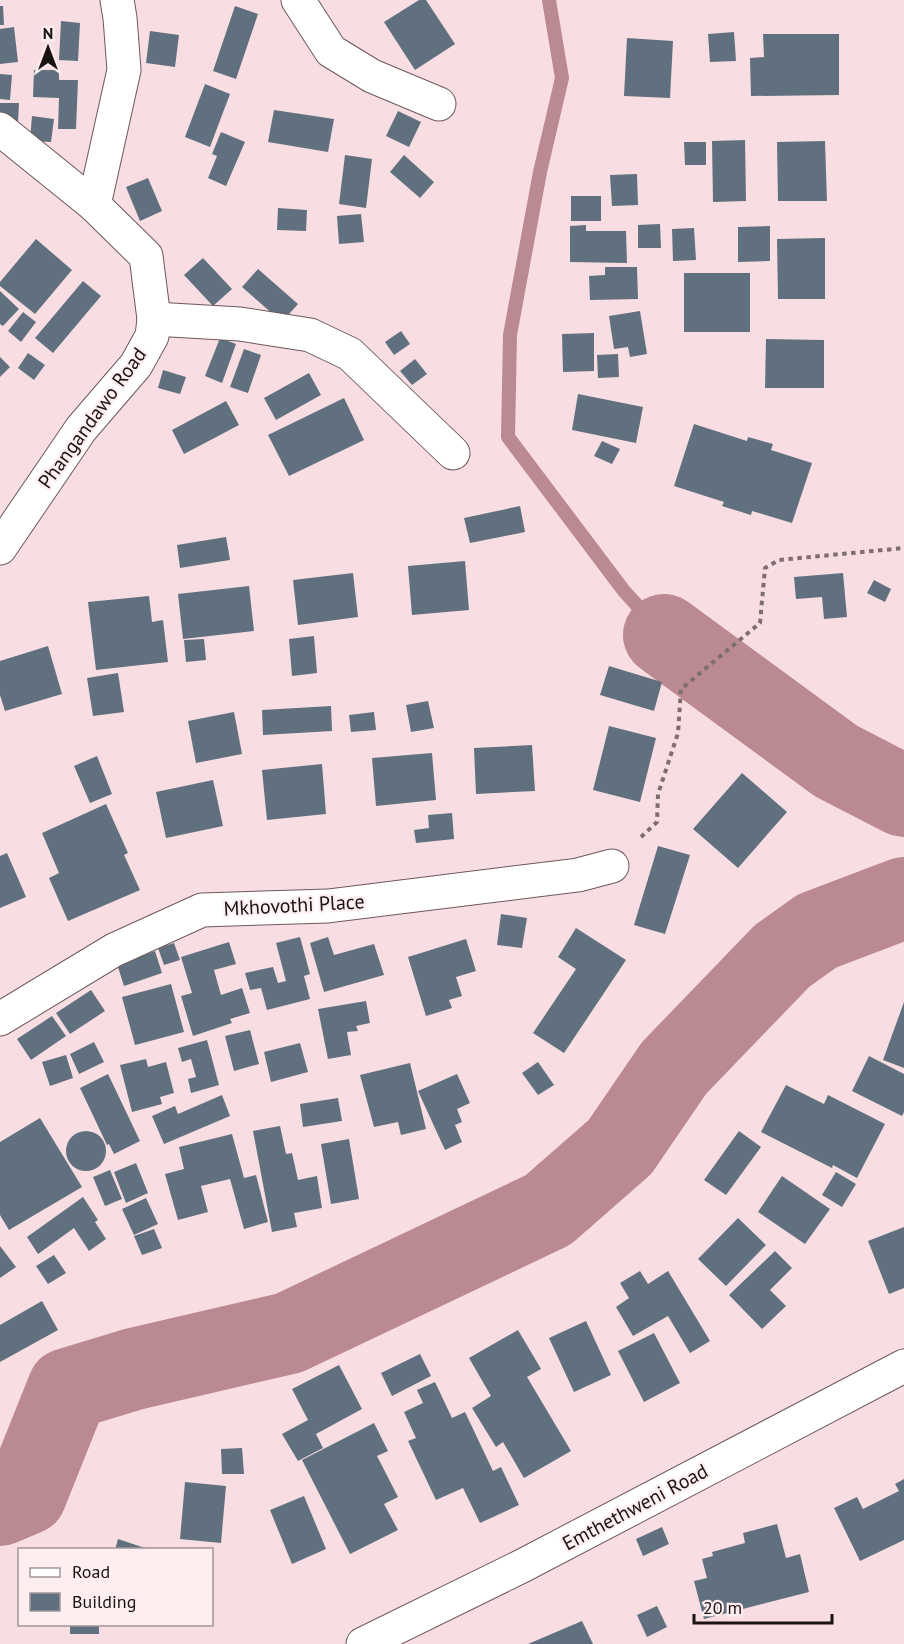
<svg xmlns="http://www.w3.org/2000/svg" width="904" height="1644" viewBox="0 0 904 1644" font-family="'PT Sans',sans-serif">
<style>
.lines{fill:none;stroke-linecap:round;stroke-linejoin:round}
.stream{stroke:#bb8991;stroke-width:14}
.river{stroke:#bb8991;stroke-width:82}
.building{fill:#61707e}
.street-casing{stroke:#6d585b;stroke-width:35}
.secondary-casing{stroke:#6d585b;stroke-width:35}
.path{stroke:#7e6e70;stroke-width:4;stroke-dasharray:4.5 4.5;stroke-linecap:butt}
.street{stroke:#fff;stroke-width:33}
.secondary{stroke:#fff;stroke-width:33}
.labels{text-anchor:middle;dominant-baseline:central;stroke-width:4.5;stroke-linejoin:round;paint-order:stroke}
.street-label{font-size:20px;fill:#1a1213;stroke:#feeef0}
</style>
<rect width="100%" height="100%" fill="#f8dee2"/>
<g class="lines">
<path class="stream" d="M549,0L562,78L540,172L510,335L508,437L624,591L664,635"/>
<g class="river">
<path d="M664,635L836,761L904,796"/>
<path d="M0,1505L26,1494L68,1389L134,1369L289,1333L548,1210L620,1147L674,1068L782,956L817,931L904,898"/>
</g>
</g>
<g class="building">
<path d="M419,0H426L455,44L415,70L384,22Z"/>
<path d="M0,6H3L4,25H0Z"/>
<path d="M235,6L258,14L236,79L213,71Z"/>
<path d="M61,21L80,23L78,61L59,60Z"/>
<path d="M14,27L18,62L0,64V29Z"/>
<path d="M150,31L179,35L175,67L146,63Z"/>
<path d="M734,32L736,61L710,62L708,34Z"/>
<path d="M763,34H839V95L751,96L750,58L764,57Z"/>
<path d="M627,38L673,41L670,98L624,96Z"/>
<path d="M34,70H59V80H78L76,129H58L59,98L33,97Z"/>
<path d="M0,74L12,75L10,100L0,99Z"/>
<path d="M205,84L230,94L210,147L185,137Z"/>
<path d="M0,103H19L18,122L0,121Z"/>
<path d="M274,110L334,119L328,152L268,142Z"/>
<path d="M398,111L421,122L409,147L386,136Z"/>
<path d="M32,116L54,119L51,142L30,141Z"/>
<path d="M221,132L245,142L226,186L208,178L217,156L212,154Z"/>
<path d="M745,140L746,201L713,202L712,141Z"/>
<path d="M825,141L827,201H778L777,142Z"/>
<path d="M684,142H706V165H685Z"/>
<path d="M345,155L372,159L366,208L339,204Z"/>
<path d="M404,155L434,182L420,198L390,172Z"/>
<path d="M637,174L638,205L612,206L610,175Z"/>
<path d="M148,178L162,211L140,221L126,187Z"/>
<rect x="571" y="196" width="30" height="25"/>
<path d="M278,208L307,210L306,231L277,230Z"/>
<path d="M361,214L364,242L339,244L337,216Z"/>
<path d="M660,224L661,248H638V225Z"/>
<path d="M586,225V231H626L627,263L570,262V226Z"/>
<path d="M770,226V261L738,262V227Z"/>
<path d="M694,228L696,260L673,261L672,229Z"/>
<path d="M825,238V299H778L777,239Z"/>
<path d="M36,239L72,270L35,314L0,286V282Z"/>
<path d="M203,258L232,289L213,306L184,275Z"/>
<path d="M605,267H637L638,299L590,300L589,276L605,275Z"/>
<path d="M258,269L298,304L282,322L242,287Z"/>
<rect x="684" y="273" width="66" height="59"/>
<path d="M83,281L101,296L53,353L35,338Z"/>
<path d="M0,291L19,309L3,326L0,324Z"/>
<path d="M640,311L647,354L630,357L628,347L614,349L609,316Z"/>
<path d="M23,312L36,322L21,342L8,331Z"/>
<path d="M401,331L410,344L394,355L385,342Z"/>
<path d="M594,333V371L563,372L562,334Z"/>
<path d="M220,338L236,344L222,383L205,376Z"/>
<path d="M766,339L824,340V388H765Z"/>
<path d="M244,349L261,355L248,393L230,387Z"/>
<path d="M28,353L45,365L34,380L18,368Z"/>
<path d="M618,354L619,377L598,378L597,355Z"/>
<path d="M0,357L10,367L0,377Z"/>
<path d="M415,359L427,374L412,385L400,371Z"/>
<path d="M163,370L186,377L180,394L158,388Z"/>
<path d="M309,373L321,395L276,420L264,398Z"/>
<path d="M578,394L643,407L636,443L572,430Z"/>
<path d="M344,398L364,440L289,476L268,435Z"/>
<path d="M226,401L239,425L184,454L172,430Z"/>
<path d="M694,424L747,441L748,437L773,444L771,450L812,463L792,523L752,511L751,515L722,506L724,502L674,486Z"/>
<path d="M602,441L620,449L612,464L594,456Z"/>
<path d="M520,506L525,532L470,543L464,518Z"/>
<path d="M226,537L230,560L180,568L177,545Z"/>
<path d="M465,561L469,610L412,615L408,566Z"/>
<path d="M353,573L358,617L298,625L293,580Z"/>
<path d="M843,573L847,617L824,619L822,597L796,599L794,577Z"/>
<path d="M874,580L891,589L885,602L867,593Z"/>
<path d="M249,586L254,631L183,639L178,594Z"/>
<path d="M149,596L152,622L163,620L168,662L96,670L88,602Z"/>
<path d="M314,636L317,673L292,676L289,639Z"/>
<path d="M204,639L206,660L186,662L184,640Z"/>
<path d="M48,646L62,694L5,711L0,695V661Z"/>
<path d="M609,666L662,682L654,711L600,695Z"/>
<path d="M118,673L124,712L93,716L87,678Z"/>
<path d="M428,701L434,728L411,732L406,705Z"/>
<path d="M331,706L332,731L263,735L262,710Z"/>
<path d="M234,712L242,754L196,763L188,721Z"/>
<path d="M374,712L376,730L351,732L349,715Z"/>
<path d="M609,726L656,738L640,802L593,790Z"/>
<path d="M532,745L535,791L476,794L474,748Z"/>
<path d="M432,753L436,800L376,806L372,758Z"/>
<path d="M97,756L112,794L90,803L74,766Z"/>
<path d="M322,764L326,814L267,820L262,770Z"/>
<path d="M742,773L787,812L738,868L693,829Z"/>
<path d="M213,780L223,826L166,838L156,792Z"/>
<path d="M106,804L128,853L124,855L140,890L68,921L49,878L59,873L42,833Z"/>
<path d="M452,813L454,839L416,843L414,830L429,828L428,815Z"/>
<path d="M658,846L690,855L665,934L634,925Z"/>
<path d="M7,853L26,897L0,908V856Z"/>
<path d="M501,914L527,918L522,948L497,945Z"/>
<path d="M576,928L626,960L564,1053L533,1033L576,969L558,957Z"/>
<path d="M300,937L310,974L304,976L310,999L267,1010L261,988L250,990L245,973L273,967L278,983L286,981L276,943Z"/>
<path d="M328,937L334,955L374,944L384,975L324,992L310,943Z"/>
<path d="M466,939L476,971L456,977L462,996L449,1000L452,1008L426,1016L408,957Z"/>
<path d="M229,942L236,964L214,970L221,995L242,988L250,1013L230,1019L232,1023L193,1036L181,996L192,993L181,957Z"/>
<path d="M174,943L180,960L164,965L158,948Z"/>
<path d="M155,951L162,973L124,986L117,964Z"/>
<path d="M171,984L184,1032L135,1045L122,997Z"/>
<path d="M91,990L105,1011L70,1034L56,1013Z"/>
<path d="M366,1001L370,1023L356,1026L358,1031L347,1032L351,1055L328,1059L318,1009Z"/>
<path d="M904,1002V1068L883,1060Z"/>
<path d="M52,1016L66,1036L31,1060L17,1039Z"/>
<path d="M250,1030L259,1064L234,1071L225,1036Z"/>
<path d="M207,1040L219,1085L191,1093L188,1079L196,1077L191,1059L182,1062L178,1048Z"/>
<path d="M94,1042L104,1062L79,1074L70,1054Z"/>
<path d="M300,1043L308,1072L271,1082L264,1052Z"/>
<path d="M66,1055L73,1078L50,1086L42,1062Z"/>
<path d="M869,1056L904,1074V1112L902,1116L852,1091Z"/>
<path d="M146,1059L148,1067L166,1062L174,1093L160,1097L162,1104L132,1112L120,1065Z"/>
<path d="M538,1062L554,1085L538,1095L522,1073Z"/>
<path d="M410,1063L426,1129L401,1135L398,1122L374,1127L360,1075Z"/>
<path d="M108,1074L140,1141L114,1154L109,1144L107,1145L80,1088Z"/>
<path d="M457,1074L470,1103L457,1109L462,1122L455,1125L462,1142L445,1150L418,1091Z"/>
<path d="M786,1085L824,1104L828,1095L885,1124L857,1178L833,1165L832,1168L761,1132Z"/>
<path d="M222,1095L230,1116L164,1144L152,1116L175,1106L178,1114Z"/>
<path d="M338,1098L342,1121L303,1127L300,1104Z"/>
<path d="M40,1118L82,1187L9,1230L0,1215V1142Z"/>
<path d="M280,1126L286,1154L292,1153L298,1180L317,1176L322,1208L294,1213L297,1227L272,1232L253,1131Z"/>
<path d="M739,1131L761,1147L726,1195L704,1180Z"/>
<circle cx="86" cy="1151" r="20"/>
<path d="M232,1134L244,1178L256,1175L268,1222L244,1229L230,1179L201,1186L208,1212L178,1220L165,1174L184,1169L179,1147Z"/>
<path d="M349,1139L359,1199L331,1204L321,1144Z"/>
<path d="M136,1163L148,1193L126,1203L114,1172Z"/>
<path d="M110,1170L122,1199L105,1206L93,1177Z"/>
<path d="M836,1172L856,1184L842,1207L822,1195Z"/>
<path d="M782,1176L830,1209L805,1244L758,1212Z"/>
<path d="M83,1197L98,1220L95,1222L106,1239L89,1251L74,1228L38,1254L27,1237Z"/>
<path d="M146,1198L158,1224L134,1235L122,1209Z"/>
<path d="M738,1218L766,1245L726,1286L698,1259Z"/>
<path d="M904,1227V1288L889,1294L868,1241Z"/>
<path d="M154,1229L162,1248L142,1255L134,1236Z"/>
<path d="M0,1246L16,1267L0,1278Z"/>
<path d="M775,1251L792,1268L770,1290L786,1306L762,1329L729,1295Z"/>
<path d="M54,1255L66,1273L48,1284L36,1266Z"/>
<path d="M640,1271L648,1284L668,1271L710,1341L690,1353L668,1316L633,1336L616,1307L629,1298L620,1283Z"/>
<path d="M42,1301L58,1330L0,1362V1325Z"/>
<path d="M586,1321L611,1375L574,1392L549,1338Z"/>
<path d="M518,1330L541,1369L527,1377L571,1451L524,1478L503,1442L496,1447L472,1408L491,1396L469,1358Z"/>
<path d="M654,1333L680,1383L644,1402L618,1351Z"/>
<path d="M420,1354L431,1376L392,1396L381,1373Z"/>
<path d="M339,1365L362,1409L316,1434L323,1448L298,1461L282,1434L308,1420L292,1389Z"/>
<path d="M435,1382L452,1418L465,1412L493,1471L501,1467L519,1505L480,1523L463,1488L436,1500L408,1441L416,1438L404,1412L423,1403L417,1390Z"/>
<path d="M374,1423L388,1451L377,1456L398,1497L384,1504L398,1530L350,1554L302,1460Z"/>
<path d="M242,1448L244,1474H222L221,1449Z"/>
<path d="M904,1479V1540L860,1561L834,1508L857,1497L863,1509L899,1491L895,1484Z"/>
<path d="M185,1482L226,1486L221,1543L180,1539Z"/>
<path d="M304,1496L326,1549L292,1564L270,1510Z"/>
<path d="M777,1524L786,1558L800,1554L809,1592L704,1619L694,1581L707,1578L702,1559L713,1556L712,1552L745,1543L743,1533Z"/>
<path d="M662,1527L669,1544L643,1556L636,1539Z"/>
<path d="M118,1539L148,1549V1550H115Z"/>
<path d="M657,1606L667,1627L647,1637L637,1615Z"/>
<path d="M582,1621L593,1644H528Z"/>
<rect x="70" y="1624" width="29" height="10"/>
</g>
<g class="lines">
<g class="street-casing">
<g id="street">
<path d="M298,0L331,51L372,76L439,104"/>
<path d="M0,129L94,205L146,256L154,319L152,336L136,365L81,429L0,548"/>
<path d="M94,205L124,70L120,18L117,0"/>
<path d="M154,319L240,324L310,335L350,354L453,453"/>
<path d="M0,1019L114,950L202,910L328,906L578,875L612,866"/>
</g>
</g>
<g class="secondary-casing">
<path id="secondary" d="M363,1644L522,1566L904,1366"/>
</g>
<path class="path" d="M641,837L657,822L658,794L678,733L681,689L760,623L765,568L779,560L904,548"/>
<use href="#street" class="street"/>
<use href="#secondary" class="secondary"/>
</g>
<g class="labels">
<g class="street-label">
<text transform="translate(92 418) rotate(-54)">Phangandawo Road</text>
<text transform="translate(294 905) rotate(-3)">Mkhovothi Place</text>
<text transform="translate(635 1507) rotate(-28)">Emthethweni Road</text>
</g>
</g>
<rect x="18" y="1548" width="195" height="78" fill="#feeef0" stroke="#a39698" stroke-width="1.5"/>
<rect x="30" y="1568" width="30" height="9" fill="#ffffff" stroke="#a39698" stroke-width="1.5"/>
<text x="72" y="1578" font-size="18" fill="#1a1213">Road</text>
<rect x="30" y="1593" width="30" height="18" fill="#61707e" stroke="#a39698" stroke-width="1.5"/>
<text x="72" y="1608" font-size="18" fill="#1a1213">Building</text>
<g transform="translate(48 48)" stroke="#feeef0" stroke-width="4.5" paint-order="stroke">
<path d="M0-4.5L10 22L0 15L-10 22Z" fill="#1a1213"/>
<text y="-9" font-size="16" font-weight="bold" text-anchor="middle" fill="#1a1213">N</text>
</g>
<path d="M694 1614v9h138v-9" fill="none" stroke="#1a1213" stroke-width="3"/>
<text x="703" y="1614" font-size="18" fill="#1a1213" stroke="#feeef0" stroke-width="4.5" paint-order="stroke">20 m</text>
</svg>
